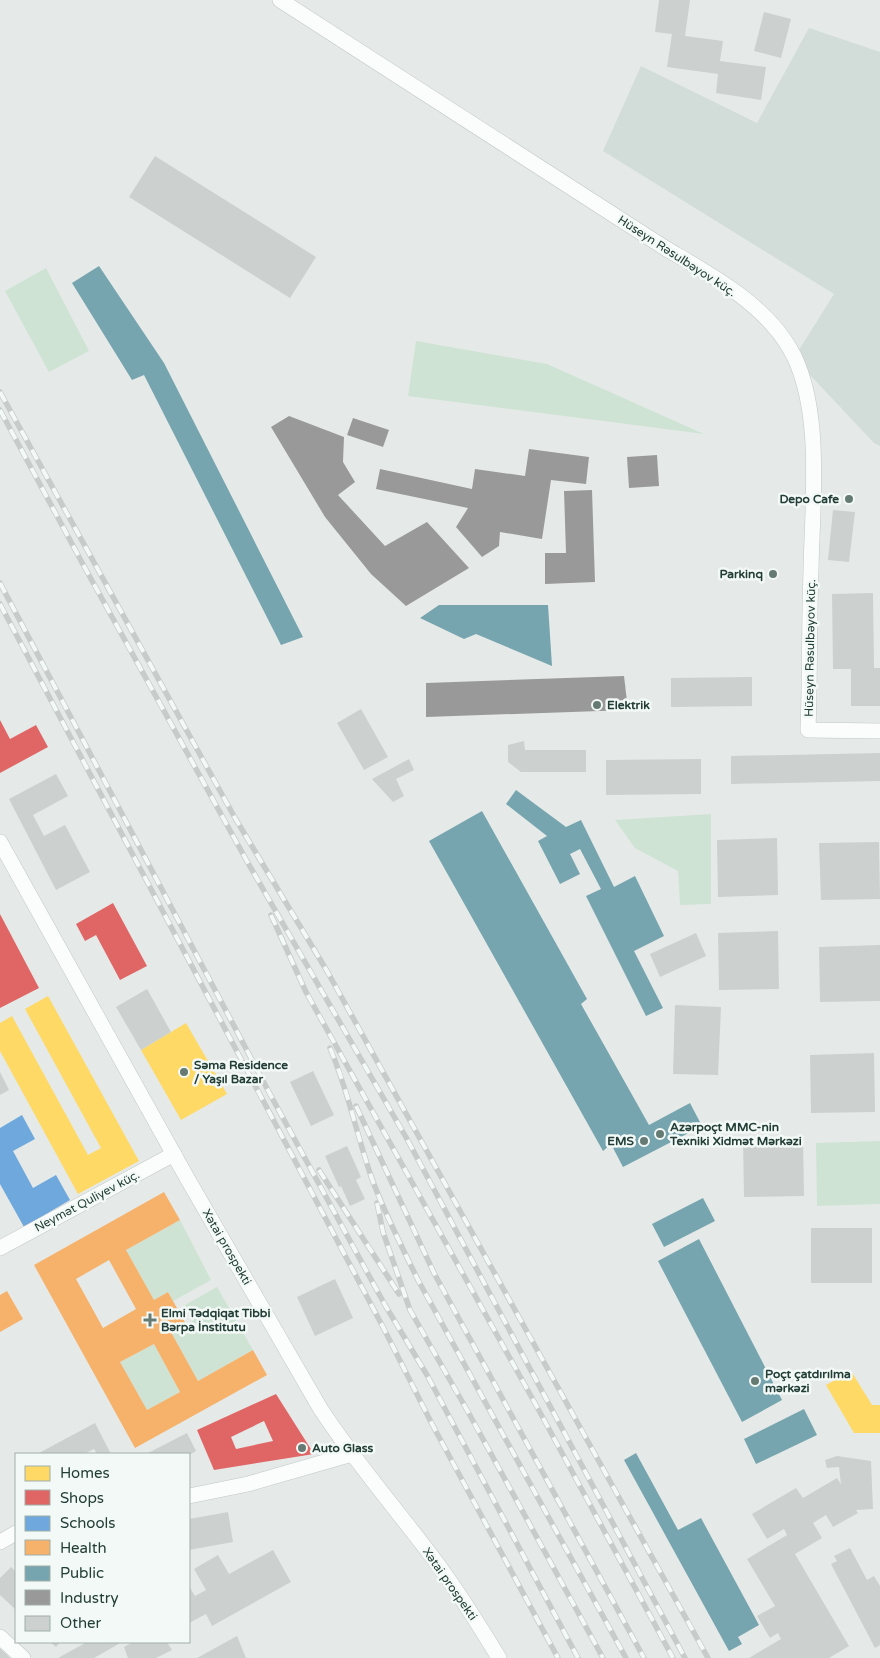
<svg xmlns="http://www.w3.org/2000/svg" width="880" height="1658" viewBox="0 0 880 1658" font-family="'Varela Round',sans-serif">
<style>
.built{fill:#d2dcd8}
.green{fill:#cee3d4}
.homes{fill:#ffd966}
.shops{fill:#e06666;fill-rule:evenodd}
.schools{fill:#6fa8dc}
.health{fill:#f6b26b;fill-rule:evenodd}
.public{fill:#76a5af}
.industry{fill:#999}
.building{fill:#ccd1cf}
.lines{fill:none;stroke-linecap:round;stroke-linejoin:round}
.secondary-casing{stroke:#c0c8c5;stroke-width:16}
.secondary{stroke:#fbfcfc;stroke-width:15}
.rail-casing{stroke:#c7cbca;stroke-width:5.5}
.rail{stroke:#f3f9f6;stroke-width:4;stroke-dasharray:11;stroke-linecap:butt}
.poi-dot{fill:#667a74;stroke:#f3f9f6;stroke-width:2}
.labels{text-anchor:middle;dominant-baseline:central;stroke-width:5;stroke-linejoin:round;paint-order:stroke}
.street-label{font-size:12px;fill:#223e36;stroke:#f3f9f6}
.poi-label{font-size:12px;font-weight:bold;fill:#223e36;stroke:#f3f9f6;text-anchor:start}
</style>
<rect width="100%" height="100%" fill="#e5eae8"/>
<path class="built" d="M809,28L880,52V446L874,443L794,358L834,294L603,151L641,66L757,123Z"/>
<g class="green">
<path d="M46,268L89,351L49,372L5,291Z"/>
<path d="M416,341L547,364L704,434L408,396Z"/>
<path d="M711,814V904L680,905L678,871L635,848L615,820Z"/>
<path d="M880,1141V1204L817,1206L816,1143Z"/>
<path d="M180,1220L211,1280L173,1301L168,1292L154,1300L126,1250Z"/>
<path d="M217,1287L253,1350L198,1381L172,1334L194,1320L185,1305Z"/>
<path d="M154,1344L180,1392L147,1410L120,1362Z"/>
</g>
<g class="homes">
<path d="M48,996L139,1161L78,1194L0,1051V1023L12,1016L88,1155L101,1148L25,1009Z"/>
<path d="M186,1023L227,1094L181,1120L141,1050Z"/>
<path d="M851,1371L872,1405H880V1433H854L826,1385Z"/>
</g>
<g class="shops">
<path d="M0,720L10,739L36,725L48,747L0,773Z"/>
<path d="M113,903L147,966L120,980L96,935L85,941L76,924Z"/>
<path d="M0,914L39,988L0,1008Z"/>
<path d="M276,1394L314,1454L214,1470L197,1430ZM264,1421L273,1441L236,1449L231,1437Z"/>
</g>
<path class="schools" d="M22,1115L35,1139L13,1151L33,1188L56,1175L70,1200L24,1227L0,1184V1128Z"/>
<g class="health">
<path d="M164,1192L180,1220L126,1250L154,1300L168,1292L187,1326L172,1334L198,1381L253,1350L267,1375L135,1448L34,1265ZM109,1260L136,1309L103,1328L76,1279ZM154,1344L180,1392L147,1410L120,1362Z"/>
<path d="M7,1291L23,1319L0,1332V1295Z"/>
</g>
<g class="public">
<path d="M99,266L164,363L303,637L281,645L144,375L132,380L72,283Z"/>
<path d="M439,605H548L552,666L476,634L464,639L420,618Z"/>
<path d="M516,790L566,827L581,820L614,887L635,876L664,936L634,951L663,1008L646,1016L586,896L601,889L580,849L570,854L580,874L560,884L538,841L547,836L506,804Z"/>
<path d="M482,811L587,999L581,1004L649,1125L690,1103L702,1126L623,1167L611,1144L603,1151L429,841Z"/>
<path d="M703,1198L715,1221L664,1247L652,1224Z"/>
<path d="M699,1239L782,1400L742,1422L658,1261Z"/>
<path d="M804,1409L817,1435L756,1464L744,1439Z"/>
<path d="M636,1453L678,1530L701,1518L759,1625L738,1637L742,1644L729,1651L624,1460Z"/>
</g>
<g class="industry">
<path d="M289,416L344,437L343,462L355,482L338,495L385,546L427,522L469,568L406,606L371,574L325,517L271,427Z"/>
<path d="M353,418L389,430L383,447L347,435Z"/>
<path d="M529,449L589,457L586,484L551,480L542,539L500,532L499,546L482,557L456,527L468,508L376,489L380,469L472,489L475,469L525,476Z"/>
<path d="M657,455L659,486L629,488L627,457Z"/>
<path d="M592,490L595,582L545,584V553H566L564,491Z"/>
<path d="M624,676L628,710L426,717V683Z"/>
</g>
<g class="building">
<path d="M659,0H690L685,36L723,41L720,61L766,67L761,100L716,93L718,74L667,67L672,34L655,32Z"/>
<path d="M764,12L791,19L781,58L754,51Z"/>
<path d="M155,156L316,257L290,298L129,197Z"/>
<path d="M833,510L855,512L849,562L828,560Z"/>
<path d="M873,593L874,668H880V706H851V669H833L832,594Z"/>
<path d="M752,677V706L671,707V678Z"/>
<path d="M361,709L388,757L364,770L337,723Z"/>
<path d="M524,741L525,750H586V772H521L508,762V745Z"/>
<path d="M880,753V781L731,784V756Z"/>
<path d="M409,759L414,770L396,779L404,796L393,802L372,779Z"/>
<path d="M701,759V794L606,795V760Z"/>
<path d="M56,774L68,796L33,815L44,836L65,825L90,872L56,890L9,799Z"/>
<path d="M777,838L778,895L718,897L717,840Z"/>
<path d="M879,842L880,899L821,900L819,843Z"/>
<path d="M778,931L779,989L719,990L718,933Z"/>
<path d="M696,933L706,956L660,977L650,954Z"/>
<path d="M880,945V1001L820,1002L819,947Z"/>
<path d="M147,989L171,1032L141,1050L116,1007Z"/>
<path d="M675,1005L721,1007L718,1075L673,1074Z"/>
<path d="M874,1053L875,1112L811,1113L810,1055Z"/>
<path d="M313,1071L334,1115L311,1126L290,1082Z"/>
<path d="M0,1072L9,1090L0,1095Z"/>
<path d="M803,1138L804,1196L744,1197L743,1139Z"/>
<path d="M347,1146L361,1177L356,1180L365,1199L350,1206L341,1186L339,1187L325,1156Z"/>
<rect x="811" y="1228" width="61" height="55"/>
<path d="M335,1279L353,1318L315,1336L297,1297Z"/>
<path d="M95,1423L111,1454H97L94,1449L84,1454H37Z"/>
<path d="M187,1433L196,1451L189,1455L146,1454Z"/>
<path d="M837,1456L871,1461L873,1509L856,1510L858,1513L833,1527L826,1515L813,1523L822,1538L795,1554L849,1646L829,1658H749L781,1639L778,1633L770,1638L757,1616L775,1606L747,1559L787,1535L784,1529L767,1539L752,1514L796,1488L803,1498L837,1478L841,1484L839,1467L827,1468L825,1460Z"/>
<path d="M228,1512L233,1542L189,1550V1519Z"/>
<path d="M850,1548L867,1580L874,1576L880,1586V1645L875,1648L831,1564L837,1561L834,1556Z"/>
<path d="M273,1550L291,1582L212,1626L206,1614L189,1623V1586L195,1596L206,1590L194,1569L218,1555L229,1574Z"/>
<path d="M11,1567L16,1572V1610L0,1595V1578Z"/>
<path d="M237,1636L246,1658H197Z"/>
<path d="M50,1642H60L56,1647Z"/>
<path d="M87,1642H122L94,1658H58Z"/>
<path d="M133,1642H167L172,1650L156,1658H128L124,1647Z"/>
<path d="M0,1648L10,1658H0Z"/>
</g>
<g class="lines">
<g class="secondary-casing">
<g id="secondary">
<path d="M280,0L665,248C709,274 761,301 789,347C824,405 812,504 811,571C809,624 810,677 808,730L880,731"/>
<path d="M0,842L187,1178L320,1408C355,1462 398,1511 436,1562C459,1593 479,1625 499,1658"/>
<path d="M0,1248L174,1154"/>
<path d="M189,1496L248,1484L352,1454"/>
<path d="M0,1542L16,1533"/>
<path d="M0,1637L23,1658"/>
</g>
</g>
<use href="#secondary" class="secondary"/>
<g class="rail-casing">
<g id="rail">
<path d="M0,392L235,818L327,971L708,1658"/>
<path d="M0,410L85,568L248,863L407,1139L685,1658"/>
<path d="M0,583L271,1096L385,1305L427,1375L578,1658"/>
<path d="M0,604L383,1327L432,1424L558,1658"/>
<path d="M271,915L306,992L536,1405L673,1658"/>
<path d="M330,1048C348,1090 357,1136 372,1179C385,1214 402,1247 418,1280L626,1658"/>
<path d="M356,1106L434,1273L644,1658"/>
<path d="M319,1170L399,1294"/>
<path d="M377,1203L383,1232L410,1310L467,1410L603,1658"/>
</g>
</g>
<use href="#rail" class="rail"/>
</g>
<g class="poi-dot">
<circle cx="849" cy="499" r="5"/>
<circle cx="773" cy="574" r="5"/>
<circle cx="597" cy="705" r="5"/>
<circle cx="184" cy="1072" r="5"/>
<circle cx="660" cy="1134" r="5"/>
<circle cx="644" cy="1141" r="5"/>
<path d="M147.5 1312.5h5v5h5v5h-5v5h-5v-5h-5v-5h5z"/>
<circle cx="755" cy="1381" r="5"/>
<circle cx="302" cy="1448" r="5"/>
</g>
<g class="labels">
<g class="street-label">
<text transform="translate(677 256) rotate(33)">Hüseyn Rəsulbəyov küç.</text>
<text transform="translate(810 648) rotate(-89)">Hüseyn Rəsulbəyov küç.</text>
<text transform="translate(87 1201) rotate(-28)">Neymət Quliyev küç.</text>
<text transform="translate(227 1247) rotate(60)">Xətai prospekti</text>
<text transform="translate(450 1584) rotate(55)">Xətai prospekti</text>
</g>
<g class="poi-label">
<text x="839" y="499" text-anchor="end">Depo Cafe</text>
<text x="763" y="574" text-anchor="end">Parkinq</text>
<text x="607" y="705">Elektrik</text>
<text x="194" y="1065">Səma Residence<tspan x="194" dy="14">/ Yaşıl Bazar</tspan></text>
<text x="670" y="1127">Azərpoçt MMC-nin<tspan x="670" dy="14">Texniki Xidmət Mərkəzi</tspan></text>
<text x="634" y="1141" text-anchor="end">EMS</text>
<text x="161" y="1313">Elmi Tədqiqat Tibbi<tspan x="161" dy="14">Bərpa İnstitutu</tspan></text>
<text x="765" y="1374">Poçt çatdırılma<tspan x="765" dy="14">mərkəzi</tspan></text>
<text x="312" y="1448">Auto Glass</text>
</g>
</g>
<rect x="15" y="1453" width="175" height="190" fill="#f3f9f6" stroke="#9faea9"/>
<rect x="25" y="1466" width="25" height="15" fill="#ffd966" stroke="#9faea9"/>
<text x="60" y="1478" font-size="15" fill="#223e36">Homes</text>
<rect x="25" y="1490" width="25" height="15" fill="#e06666" stroke="#9faea9"/>
<text x="60" y="1503" font-size="15" fill="#223e36">Shops</text>
<rect x="25" y="1516" width="25" height="15" fill="#6fa8dc" stroke="#9faea9"/>
<text x="60" y="1528" font-size="15" fill="#223e36">Schools</text>
<rect x="25" y="1540" width="25" height="15" fill="#f6b26b" stroke="#9faea9"/>
<text x="60" y="1553" font-size="15" fill="#223e36">Health</text>
<rect x="25" y="1566" width="25" height="15" fill="#76a5af" stroke="#9faea9"/>
<text x="60" y="1578" font-size="15" fill="#223e36">Public</text>
<rect x="25" y="1590" width="25" height="15" fill="#999999" stroke="#9faea9"/>
<text x="60" y="1603" font-size="15" fill="#223e36">Industry</text>
<rect x="25" y="1616" width="25" height="15" fill="#ccd1cf" stroke="#9faea9"/>
<text x="60" y="1628" font-size="15" fill="#223e36">Other</text>
</svg>
